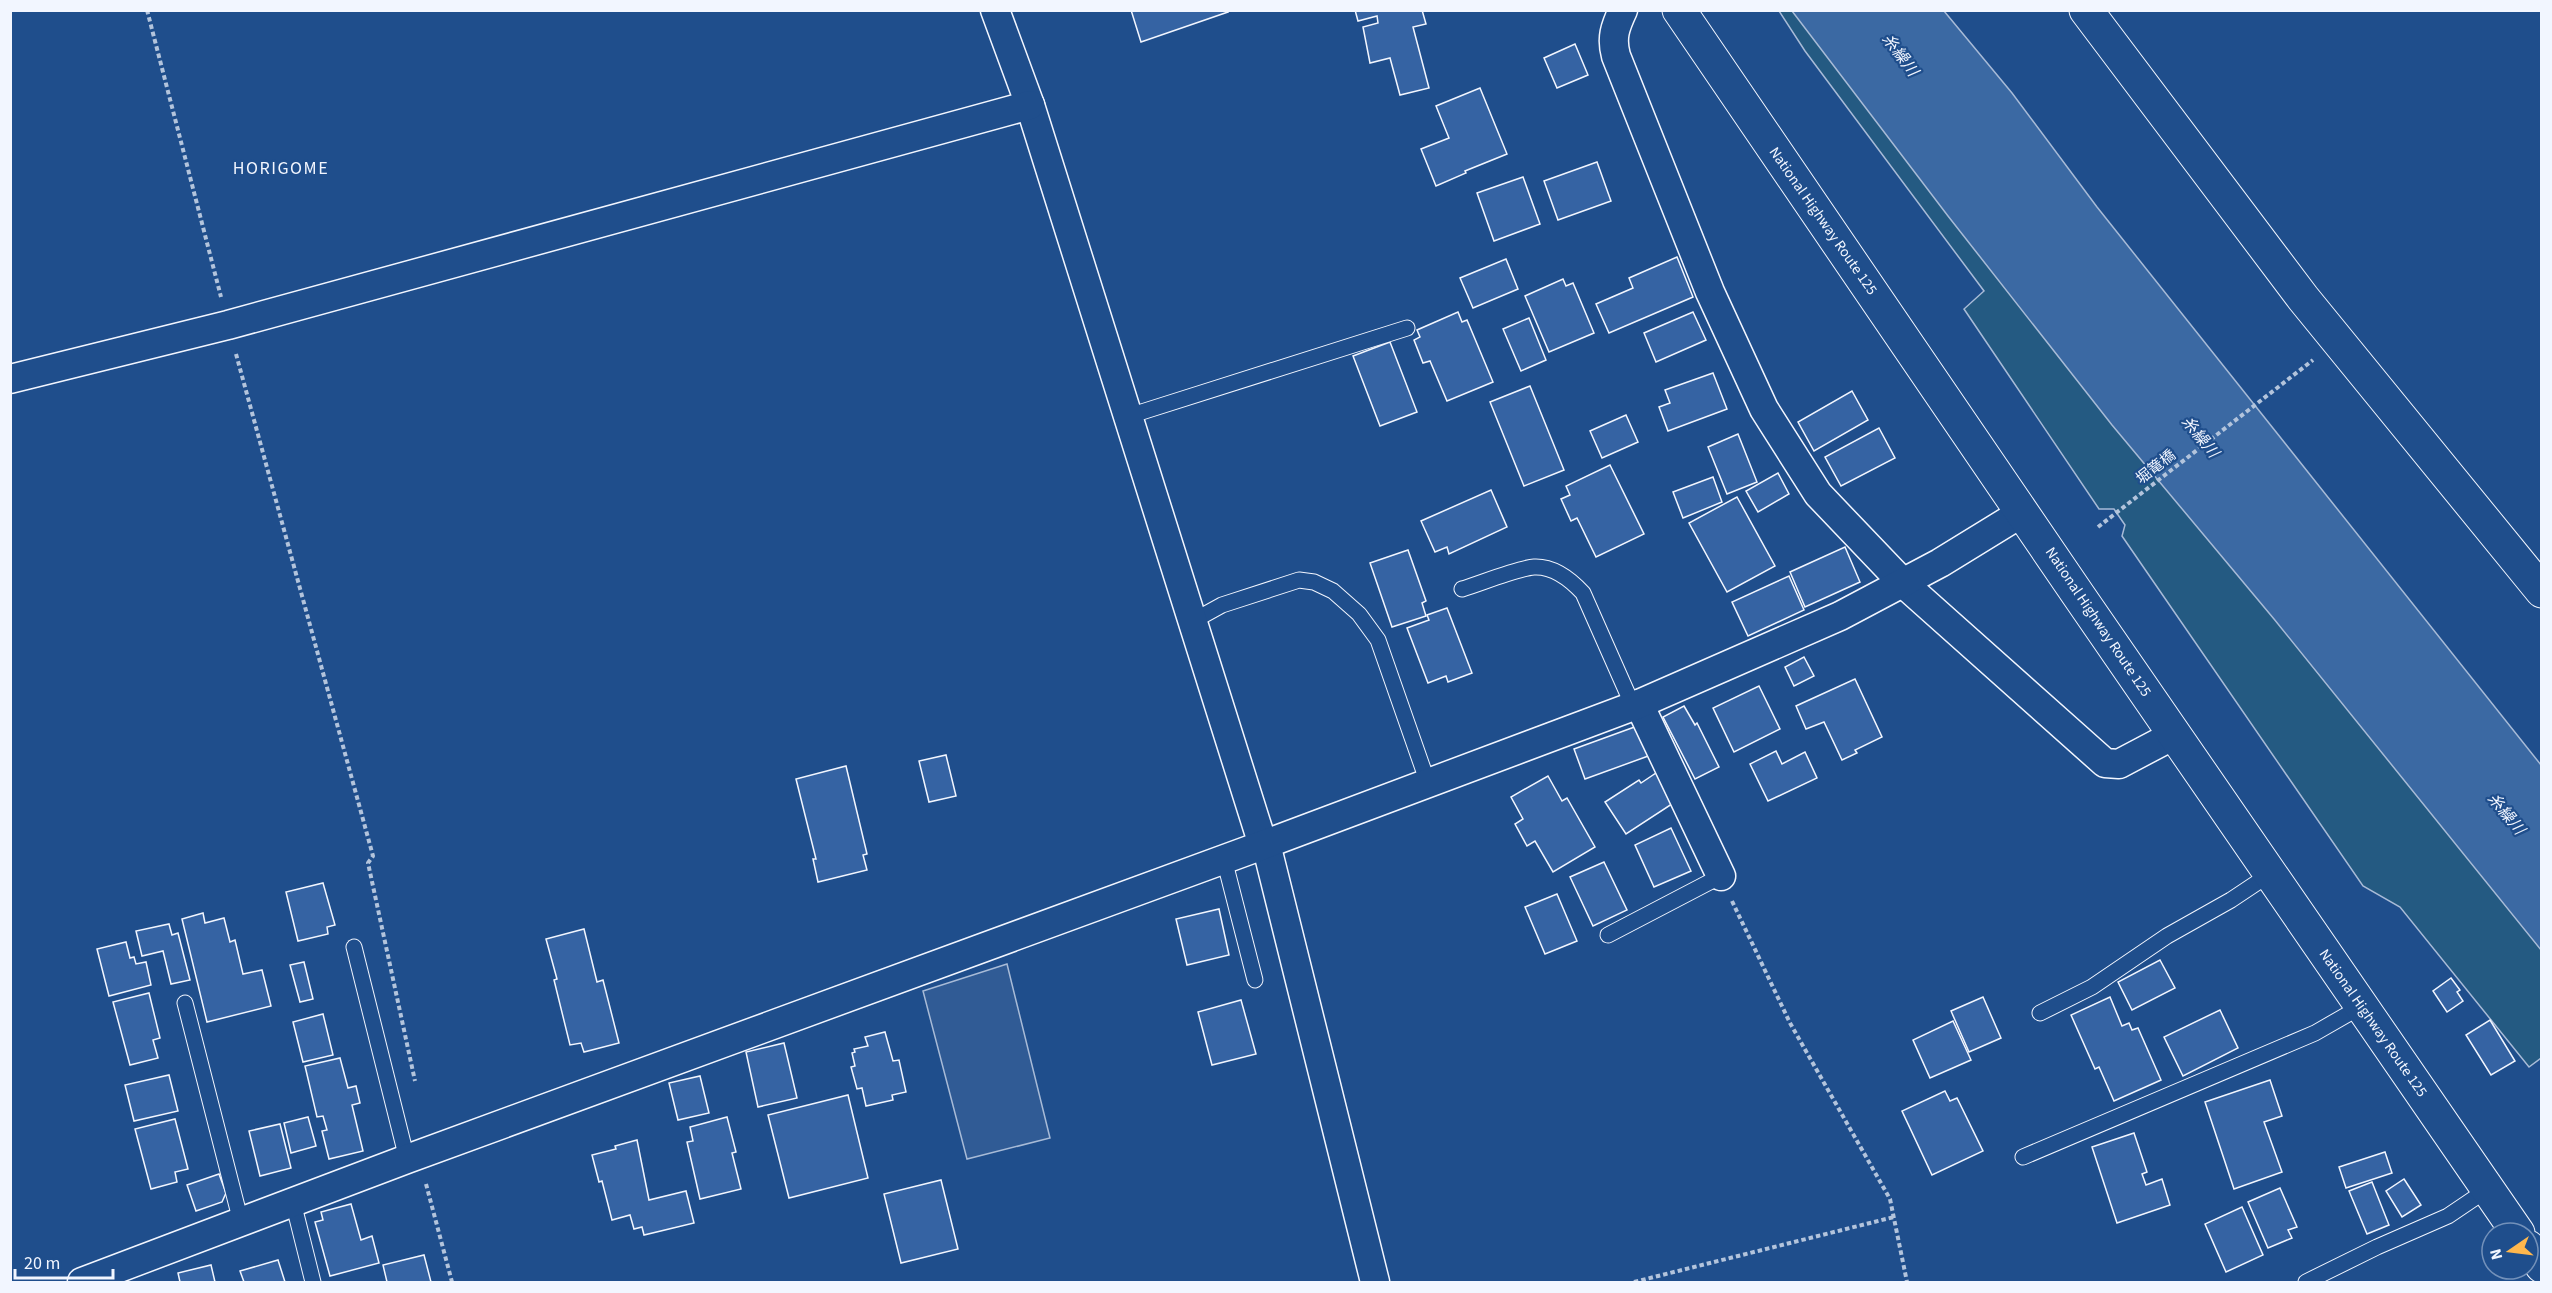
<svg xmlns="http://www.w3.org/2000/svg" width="2552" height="1293" viewBox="0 0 2552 1293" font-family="'Source Sans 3','Noto Sans JP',sans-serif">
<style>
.green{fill:#245a82;stroke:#a8bbd7;stroke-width:1.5}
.parking{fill:#305b95;stroke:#a8bbd7;stroke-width:1.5}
.water{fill:#3b69a3;stroke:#a8bbd7;stroke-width:1.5}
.building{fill:#3563a3;stroke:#f2f6ff;stroke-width:1.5}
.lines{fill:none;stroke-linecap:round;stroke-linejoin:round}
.lane-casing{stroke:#f2f6ff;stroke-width:17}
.street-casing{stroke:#f2f6ff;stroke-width:31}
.secondary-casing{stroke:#f2f6ff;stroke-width:35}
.highway-casing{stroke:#f2f6ff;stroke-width:35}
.path{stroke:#b3c4dc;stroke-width:4;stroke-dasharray:4.5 3;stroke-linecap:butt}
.lane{stroke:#1f4e8c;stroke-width:15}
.street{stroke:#1f4e8c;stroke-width:28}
.secondary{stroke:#1f4e8c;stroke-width:33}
.highway{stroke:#1f4e8c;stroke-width:33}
.labels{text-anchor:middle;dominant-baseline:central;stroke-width:4.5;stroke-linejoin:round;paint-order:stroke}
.street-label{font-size:15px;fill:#f2f6ff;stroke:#1f4e8c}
.water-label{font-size:16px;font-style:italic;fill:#f2f6ff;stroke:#1f4e8c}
.quarter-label{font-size:18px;letter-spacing:1.5px;fill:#f2f6ff;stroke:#1f4e8c}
</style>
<rect width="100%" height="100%" fill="#1f4e8c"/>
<path class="green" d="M1779,11H1810L2541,937V1058L2529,1067L2400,907L2363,886L2122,536L2125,525L2114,509H2099L1964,309L1984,291L1805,51Z"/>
<path class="parking" d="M1007,964L1050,1138L967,1159L923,991Z"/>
<path class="water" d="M1792,11H1944L2012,93L2097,207L2541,765V950L2274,619L2112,425L1948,216Z"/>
<g class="building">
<path d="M1131,10H1227L1228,12L1141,42Z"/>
<path d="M1355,10H1422L1426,24L1413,27L1429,88L1400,95L1390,58L1370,63L1363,27L1378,23L1377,16L1358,21Z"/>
<path d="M1575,44L1588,75L1557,88L1544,58Z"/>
<path d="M1480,88L1507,154L1465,171L1466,173L1436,186L1421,149L1449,138L1436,106Z"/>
<path d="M1597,162L1611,201L1558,220L1544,181Z"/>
<path d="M1523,177L1540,224L1494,241L1477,193Z"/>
<path d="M1677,257L1693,297L1609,333L1596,304L1633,288L1629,278Z"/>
<path d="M1506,259L1518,289L1473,308L1460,278Z"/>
<path d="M1563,279L1566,286L1573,283L1594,333L1549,352L1525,296Z"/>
<path d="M1458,312L1462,322L1467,320L1493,382L1447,401L1430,361L1423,363L1414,340L1420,337L1417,330Z"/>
<path d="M1693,312L1706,340L1656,362L1644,333Z"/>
<path d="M1529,318L1546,360L1521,371L1503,329Z"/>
<path d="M1390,342L1417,412L1380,426L1353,356Z"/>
<path d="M1713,373L1727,409L1668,431L1659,407L1670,403L1665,390Z"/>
<path d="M1530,386L1564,470L1524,486L1490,402Z"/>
<path d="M1852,391L1868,420L1814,451L1798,422Z"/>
<path d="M1626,415L1638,442L1602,458L1590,431Z"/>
<path d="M1879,428L1895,458L1841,486L1825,457Z"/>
<path d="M1738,434L1757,482L1727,494L1708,447Z"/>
<path d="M1610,465L1644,534L1596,557L1577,518L1571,521L1561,499L1570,495L1566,486Z"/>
<path d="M1778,473L1789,494L1758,512L1746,491Z"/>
<path d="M1713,477L1722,502L1683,518L1673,492Z"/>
<path d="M1491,490L1507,527L1449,554L1447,547L1435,552L1421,521Z"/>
<path d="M1737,497L1775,566L1727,592L1689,523Z"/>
<path d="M1845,547L1860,582L1805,607L1790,572Z"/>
<path d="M1408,550L1426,601L1422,603L1426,616L1392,627L1370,563Z"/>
<path d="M1789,576L1804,610L1748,636L1732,602Z"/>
<path d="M1447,608L1472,673L1448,682L1446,676L1428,683L1407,628L1429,620L1427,615Z"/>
<path d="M1804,657L1814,676L1794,686L1785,667Z"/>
<path d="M1855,679L1882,737L1855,750L1857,753L1842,760L1824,722L1806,729L1796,706Z"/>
<path d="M1759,686L1780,729L1734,752L1713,708Z"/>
<path d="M1684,706L1695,725L1697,723L1719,767L1695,779L1663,717Z"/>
<path d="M1640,725L1651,755L1585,779L1574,749Z"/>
<path d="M1776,751L1782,764L1805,752L1817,778L1768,801L1750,764Z"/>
<path d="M946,755L956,796L929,802L919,761Z"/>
<path d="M846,766L867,854L863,855L867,870L818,882L813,859H816L796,779Z"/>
<path d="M1656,773L1675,802L1626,834L1605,802L1639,780L1641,783Z"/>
<path d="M1548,776L1562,801L1567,798L1595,847L1553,872L1535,841L1527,846L1515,824L1523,819L1511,797Z"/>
<path d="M1671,828L1691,871L1654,887L1635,845Z"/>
<path d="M1604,862L1627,910L1593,926L1570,877Z"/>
<path d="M323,883L335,925L327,927L328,934L298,941L286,892Z"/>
<path d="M1557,894L1577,941L1545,954L1525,907Z"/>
<path d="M1219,909L1229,955L1187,965L1176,919Z"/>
<path d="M203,913L205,923L224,918L230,942L235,940L243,974L262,970L271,1006L207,1022L182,919Z"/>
<path d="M169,924L172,935L178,933L190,980L171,984L163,951L142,956L136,931Z"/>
<path d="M584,929L597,982L603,980L619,1043L584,1052L581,1043L570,1045L554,980L557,979L546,939Z"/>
<path d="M126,942L130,958L134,957L136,964L146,962L151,985L109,996L97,949Z"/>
<path d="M2160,960L2175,988L2132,1010L2118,982Z"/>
<path d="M304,962L313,999L300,1002L290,965Z"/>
<path d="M2451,978L2460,990L2457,992L2463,1001L2447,1012L2433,991Z"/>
<path d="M149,993L160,1038L153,1040L158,1058L130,1065L113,1002Z"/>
<path d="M1983,997L2001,1038L1969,1052L1951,1011Z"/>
<path d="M2110,997L2122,1026L2129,1023L2132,1030L2138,1028L2161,1080L2114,1101L2099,1067L2095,1069L2071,1015Z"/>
<path d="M1241,1000L1256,1054L1212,1065L1198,1012Z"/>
<path d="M2220,1010L2238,1048L2183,1076L2164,1037Z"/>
<path d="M323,1014L333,1055L303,1062L293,1022Z"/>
<path d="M2490,1020L2515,1061L2491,1075L2466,1035Z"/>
<path d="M1953,1021L1971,1060L1930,1078L1913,1040Z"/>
<path d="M885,1032L893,1061L899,1060L906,1092L892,1095L893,1100L866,1106L862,1088L857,1089L851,1067L855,1066L852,1053L855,1052L854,1049L868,1046L865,1037Z"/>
<path d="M784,1043L797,1098L758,1107L746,1052Z"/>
<path d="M340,1058L348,1088L356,1086L360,1103L352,1105L363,1151L329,1159L322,1131L327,1130L323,1116L317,1117L305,1066Z"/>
<path d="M169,1075L178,1111L134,1121L125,1085Z"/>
<path d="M700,1076L709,1113L678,1120L669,1083Z"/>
<path d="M2270,1080L2282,1116L2264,1122L2282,1172L2234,1189L2205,1102Z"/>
<path d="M1945,1091L1950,1101L1957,1098L1983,1151L1932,1175L1902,1111Z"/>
<path d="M848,1095L868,1178L789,1198L768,1115Z"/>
<path d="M308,1117L316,1146L291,1153L284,1123Z"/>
<path d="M727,1117L736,1152L732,1153L741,1189L700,1199L687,1142L693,1141L690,1127Z"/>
<path d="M175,1119L188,1169L175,1172L177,1182L151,1189L135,1129Z"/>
<path d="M280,1124L291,1168L260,1176L249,1131Z"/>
<path d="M2134,1133L2147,1172L2142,1174L2146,1185L2162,1179L2170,1205L2117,1223L2092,1147Z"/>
<path d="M637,1140L649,1200L686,1191L694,1223L644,1235L642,1227L634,1229L630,1215L612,1220L602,1181L599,1182L592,1155L616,1149L615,1146Z"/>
<path d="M2385,1152L2392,1173L2346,1188L2339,1167Z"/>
<path d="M219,1174L226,1193L222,1202L196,1211L187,1185Z"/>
<path d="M2404,1179L2421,1205L2402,1217L2386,1191Z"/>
<path d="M941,1180L958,1249L901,1263L884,1194Z"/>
<path d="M2372,1182L2389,1225L2367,1234L2349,1191Z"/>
<path d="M2280,1188L2297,1227L2288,1230L2292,1238L2268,1248L2248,1202Z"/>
<path d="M351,1204L361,1240L372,1236L379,1263L330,1276L315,1222L323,1220L321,1212Z"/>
<path d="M2242,1207L2263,1255L2226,1272L2205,1224Z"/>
<path d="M424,1255L431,1282H387L383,1265Z"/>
<path d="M278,1260L285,1282H244L240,1271Z"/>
<path d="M211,1265L215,1282H180L178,1273Z"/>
</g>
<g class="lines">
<g class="lane-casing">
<g id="lane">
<path d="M1129,416L1407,328"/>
<path d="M1462,589C1479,584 1518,568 1534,567C1553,566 1571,580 1583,593L1633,706"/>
<path d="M1193,621L1222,605L1299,580L1314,582L1333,591L1359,614L1378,640L1428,783"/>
<path d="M1224,859L1255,980"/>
<path d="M1608,935L1721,876"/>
<path d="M354,947L407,1159"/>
<path d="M185,1003L241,1222"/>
<path d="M2040,1013L2092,987L2167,936L2231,900L2270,874"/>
<path d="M2023,1157L2315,1033L2362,1006"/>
<path d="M293,1202L313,1282"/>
<path d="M2306,1282L2377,1247L2448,1216L2488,1189"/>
</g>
</g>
<g class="street-casing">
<g id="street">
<path d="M995,10L1030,105L1263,845L1268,852L1375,1282"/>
<path d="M1623,10C1615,27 1611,38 1616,56L1710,292L1764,409L1818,494L1903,583L2105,763L2119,764L2174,735"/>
<path d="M10,379L228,325L1030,105"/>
<path d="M1639,704L1721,876"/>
<path d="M82,1282L407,1159L1263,845L1639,704L1840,616L1940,563L2023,512"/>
</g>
</g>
<g class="secondary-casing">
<path id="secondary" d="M2086,10L2303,298L2542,591"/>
</g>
<g class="highway-casing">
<g id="highway">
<path d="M1679,10L2079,596L2518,1233"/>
<path d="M2528,1247L2542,1266"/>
</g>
</g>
<g class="path">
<path d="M147,10L221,297"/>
<path d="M236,354L373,856L368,863L415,1081"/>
<path d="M2098,527L2313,360"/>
<path d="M1732,901L1790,1023L1890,1199L1907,1282"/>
<path d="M426,1184L452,1282"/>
<path d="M1634,1282L1894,1217"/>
</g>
<use href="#lane" class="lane"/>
<use href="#street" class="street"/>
<use href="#secondary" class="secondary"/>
<use href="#highway" class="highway"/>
</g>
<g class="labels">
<g class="street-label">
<text transform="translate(1823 221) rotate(55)">National Highway Route 125</text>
<text transform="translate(2156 467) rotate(-38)">堀篭橋</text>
<text transform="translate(2098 622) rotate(56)">National Highway Route 125</text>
<text transform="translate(2373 1023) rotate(55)">National Highway Route 125</text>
</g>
<g class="water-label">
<text transform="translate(1900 55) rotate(53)">糸繰川</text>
<text transform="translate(2200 437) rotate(51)">糸繰川</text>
<text transform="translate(2506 814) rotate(51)">糸繰川</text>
</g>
<g class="quarter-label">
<text x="281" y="168">HORIGOME</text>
</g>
</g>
<rect width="2552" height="1293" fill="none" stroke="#f2f6ff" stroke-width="24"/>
<g transform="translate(2510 1251) rotate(256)"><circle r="28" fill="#1f4e8c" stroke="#7391ba" stroke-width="1.5"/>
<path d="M0-4.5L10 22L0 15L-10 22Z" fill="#ffb74d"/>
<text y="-9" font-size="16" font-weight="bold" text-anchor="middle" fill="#f2f6ff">N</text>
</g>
<path d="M15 1269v9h98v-9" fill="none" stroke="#f2f6ff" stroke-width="3"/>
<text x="24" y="1269" font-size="18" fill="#f2f6ff" stroke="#1f4e8c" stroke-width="4.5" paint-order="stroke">20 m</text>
</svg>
